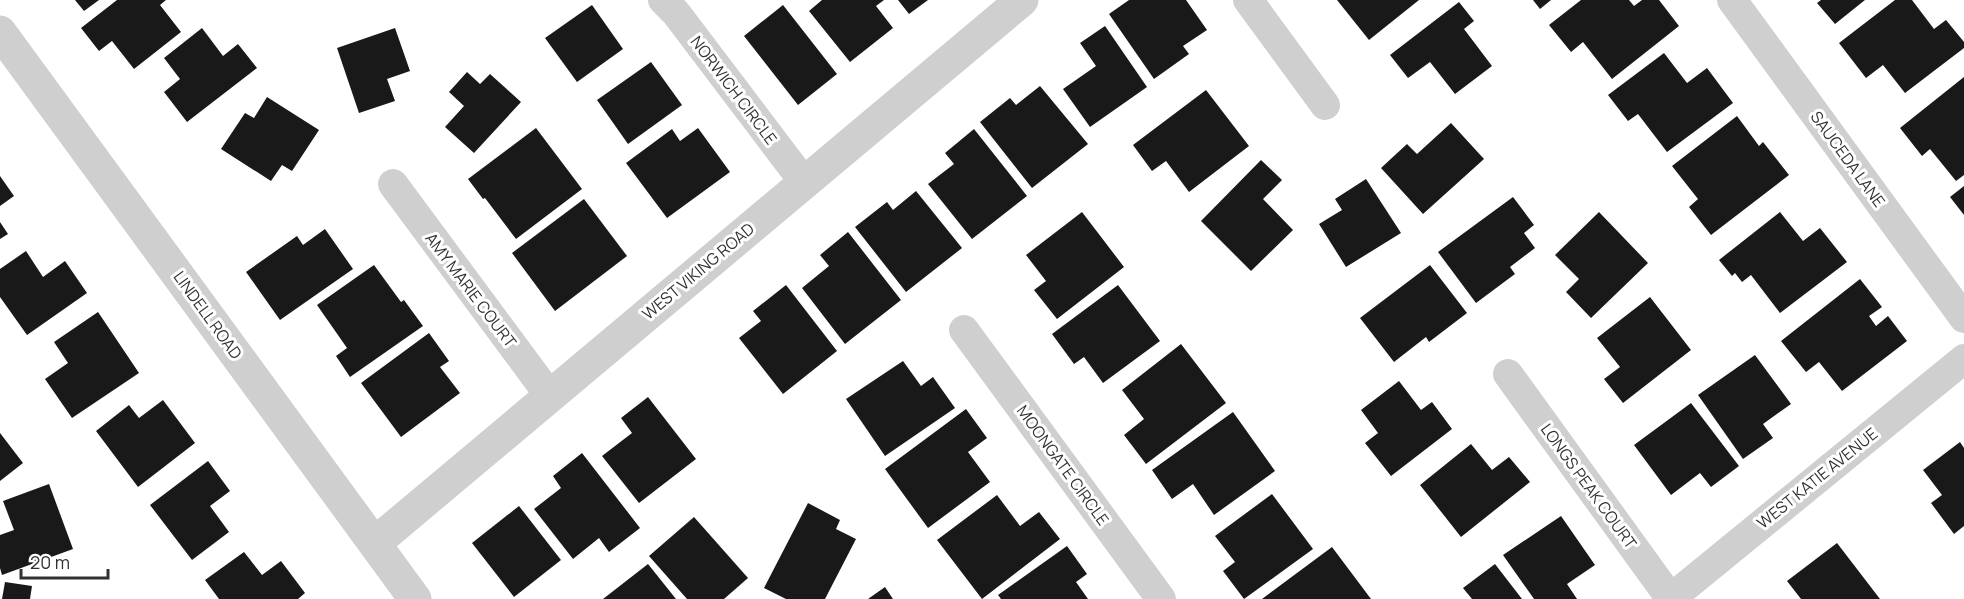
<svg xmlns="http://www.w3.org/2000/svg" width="1964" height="599" viewBox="0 0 1964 599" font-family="Manrope,sans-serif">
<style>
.building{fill:#191919}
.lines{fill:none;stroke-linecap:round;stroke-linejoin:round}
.minor{stroke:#cfcfcf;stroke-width:30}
.tertiary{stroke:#cfcfcf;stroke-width:33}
.labels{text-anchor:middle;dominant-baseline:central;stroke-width:6;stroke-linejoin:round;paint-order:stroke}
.street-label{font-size:16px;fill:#323232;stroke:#fff}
</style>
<rect width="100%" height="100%" fill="#fff"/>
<g class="building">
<polygon points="75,0 99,0 84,11"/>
<polygon points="117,0 166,0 160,5 181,32 134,69 112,41 99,51 81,28"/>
<polygon points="822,0 884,0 876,6 893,28 850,62 809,11"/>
<polygon points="898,0 928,0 909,14"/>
<polygon points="1129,0 1186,0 1207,30 1183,46 1189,54 1154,79 1109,14"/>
<polygon points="1337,0 1419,0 1369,40"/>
<polygon points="1533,0 1551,0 1540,9"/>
<polygon points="1581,0 1629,0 1634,6 1642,0 1659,0 1679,26 1612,79 1583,42 1571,52 1549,25"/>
<polygon points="1821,0 1865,0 1835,24 1817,3"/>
<polygon points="1895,0 1912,0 1934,29 1946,20 1964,42 1964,48 1905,93 1883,65 1866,78 1839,43"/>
<polygon points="1459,2 1474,21 1464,29 1492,66 1455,94 1430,62 1408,78 1390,55"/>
<polygon points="592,5 623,49 577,82 545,38"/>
<polygon points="783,5 837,74 798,105 744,36"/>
<polygon points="1105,26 1147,87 1090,127 1063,89 1096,66 1080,43"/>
<polygon points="202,28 223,56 238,44 257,68 187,122 164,92 180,79 164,58"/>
<polygon points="395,28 410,71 387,79 395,101 359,113 337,48"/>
<polygon points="1664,53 1687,83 1707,68 1733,103 1667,152 1638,114 1628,121 1608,95"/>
<polygon points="651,62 682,105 628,144 597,100"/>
<polygon points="467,72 480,84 490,74 521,102 474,153 445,127 464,106 449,92"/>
<polygon points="1964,77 1964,175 1956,181 1930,149 1922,156 1900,128"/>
<polygon points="1040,86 1088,144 1032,188 980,122 1010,98 1016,105"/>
<polygon points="1206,90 1249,146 1189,192 1166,161 1152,171 1133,145"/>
<polygon points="267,97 319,130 292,171 282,165 271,181 221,149 245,113 254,118"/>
<polygon points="1737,116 1759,146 1763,142 1789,175 1711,235 1689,207 1698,199 1672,166"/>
<polygon points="1451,123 1484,159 1423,214 1381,168 1407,144 1417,154"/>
<polygon points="536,128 582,189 516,239 485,198 483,199 468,179"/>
<polygon points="698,128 730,172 667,218 626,163 672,129 680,141"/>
<polygon points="974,129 1027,196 972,239 928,184 954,164 945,153"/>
<polygon points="1261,160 1282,180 1263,199 1293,230 1251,271 1201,221"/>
<polygon points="0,176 14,196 0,206"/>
<polygon points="1366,179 1401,233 1346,267 1319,224 1342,210 1335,199"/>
<polygon points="1964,186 1964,215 1950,197"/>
<polygon points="916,191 962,248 906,292 855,227 887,202 893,210"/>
<polygon points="1513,197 1534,225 1524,233 1535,248 1510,267 1515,274 1476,303 1438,252"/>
<polygon points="584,199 627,256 555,311 512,253"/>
<polygon points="1082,212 1124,267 1057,319 1034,290 1046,281 1026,255"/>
<polygon points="1599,212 1648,263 1591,318 1566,292 1579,279 1555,255"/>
<polygon points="1780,212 1803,241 1820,228 1847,262 1780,313 1751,275 1742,282 1735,273 1732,276 1719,260"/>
<polygon points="0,222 8,234 0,239"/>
<polygon points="325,229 353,269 280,320 246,272 297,236 303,245"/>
<polygon points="848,232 901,300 845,344 802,288 829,266 820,255"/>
<polygon points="26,251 43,277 65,261 87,293 27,335 0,297 0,269"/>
<polygon points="374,265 401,302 404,300 423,326 350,377 336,356 347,348 317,305"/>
<polygon points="1430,265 1467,313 1429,342 1426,337 1394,362 1360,318"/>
<polygon points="1860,279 1882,307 1869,316 1876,326 1888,316 1907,341 1842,391 1819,362 1806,372 1781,341"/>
<polygon points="786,285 837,351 783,394 739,338 761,321 753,311"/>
<polygon points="1118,285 1160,341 1103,383 1084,357 1074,364 1052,334"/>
<polygon points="1650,297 1691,350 1623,403 1604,379 1620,367 1597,338"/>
<polygon points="98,312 139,373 72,418 45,379 68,363 54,342"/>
<polygon points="429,333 449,361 440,367 460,393 401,437 361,383"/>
<polygon points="1181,344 1226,403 1146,464 1124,435 1144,419 1122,390"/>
<polygon points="1755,355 1791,404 1763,424 1773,438 1743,459 1698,395"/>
<polygon points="903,361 921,386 933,377 955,408 885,456 846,399"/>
<polygon points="1399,381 1421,410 1432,402 1452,429 1391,476 1365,443 1378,433 1361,410"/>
<polygon points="648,397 696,459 639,503 602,456 632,433 621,418"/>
<polygon points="163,400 195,443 138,487 96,431 129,405 139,418"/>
<polygon points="1691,403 1739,466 1711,487 1700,473 1671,495 1634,445"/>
<polygon points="966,409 987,438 968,452 990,482 928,528 885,469"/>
<polygon points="1233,412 1275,471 1214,515 1193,484 1172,499 1152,470"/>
<polygon points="0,433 23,463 0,481"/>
<polygon points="1960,442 1964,448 1964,526 1954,534 1931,503 1942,495 1923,470"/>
<polygon points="1471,444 1492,470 1509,457 1530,482 1461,537 1420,485"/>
<polygon points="582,453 640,528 609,552 599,538 573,559 534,509 561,488 553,476"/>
<polygon points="208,461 230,491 210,506 229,532 192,560 150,505"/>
<polygon points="49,484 73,549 2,575 0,568 0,535 14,530 3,501"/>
<polygon points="1272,494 1313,549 1244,599 1223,571 1235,562 1215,536"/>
<polygon points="997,495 1020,526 1039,512 1060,539 982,599 937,540"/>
<polygon points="808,503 840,520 836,529 856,539 825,599 786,599 764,588"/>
<polygon points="519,506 561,560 514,597 472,543"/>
<polygon points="1561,516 1595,565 1567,584 1577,599 1534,599 1503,555"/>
<polygon points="694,517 748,578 724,599 687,599 649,556"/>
<polygon points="1837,543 1880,599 1801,599 1787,581"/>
<polygon points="1067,546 1087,574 1076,582 1088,599 1001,599 998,595"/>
<polygon points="1332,547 1371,599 1262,599"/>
<polygon points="244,552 262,575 281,561 305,593 298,599 219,599 205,580"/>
<polygon points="648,564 676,599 603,599"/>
<polygon points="1495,564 1522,599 1472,599 1463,588"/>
<polygon points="5,582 32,586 30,599 2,599"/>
<polygon points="885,587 893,599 868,599"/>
</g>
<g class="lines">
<g class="minor">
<polyline points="663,0 676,13 804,182"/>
<polyline points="1248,0 1325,105"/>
<polyline points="1732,0 1964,318"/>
<polyline points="393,184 550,396"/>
<polyline points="964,330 1161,599"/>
<polyline points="1508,374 1671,599"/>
<polyline points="1670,599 1964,359"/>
</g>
<g class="tertiary">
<polyline points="0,32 415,599"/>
<polyline points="375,543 1022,0"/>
</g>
</g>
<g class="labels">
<g class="street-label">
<text transform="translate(734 90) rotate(53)">NORWICH CIRCLE</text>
<text transform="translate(1848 159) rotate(54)">SAUCEDA LANE</text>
<text transform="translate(698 271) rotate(-40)">WEST VIKING ROAD</text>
<text transform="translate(471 290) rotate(53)">AMY MARIE COURT</text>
<text transform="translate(208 315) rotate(54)">LINDELL ROAD</text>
<text transform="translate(1063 465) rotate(54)">MOONGATE CIRCLE</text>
<text transform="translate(1817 478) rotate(-39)">WEST KATIE AVENUE</text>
<text transform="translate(1589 486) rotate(54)">LONGS PEAK COURT</text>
</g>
</g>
<path d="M21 569v9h87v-9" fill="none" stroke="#323232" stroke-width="3"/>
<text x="30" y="569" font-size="18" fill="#323232" stroke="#ffffff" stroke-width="4.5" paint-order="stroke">20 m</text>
</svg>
